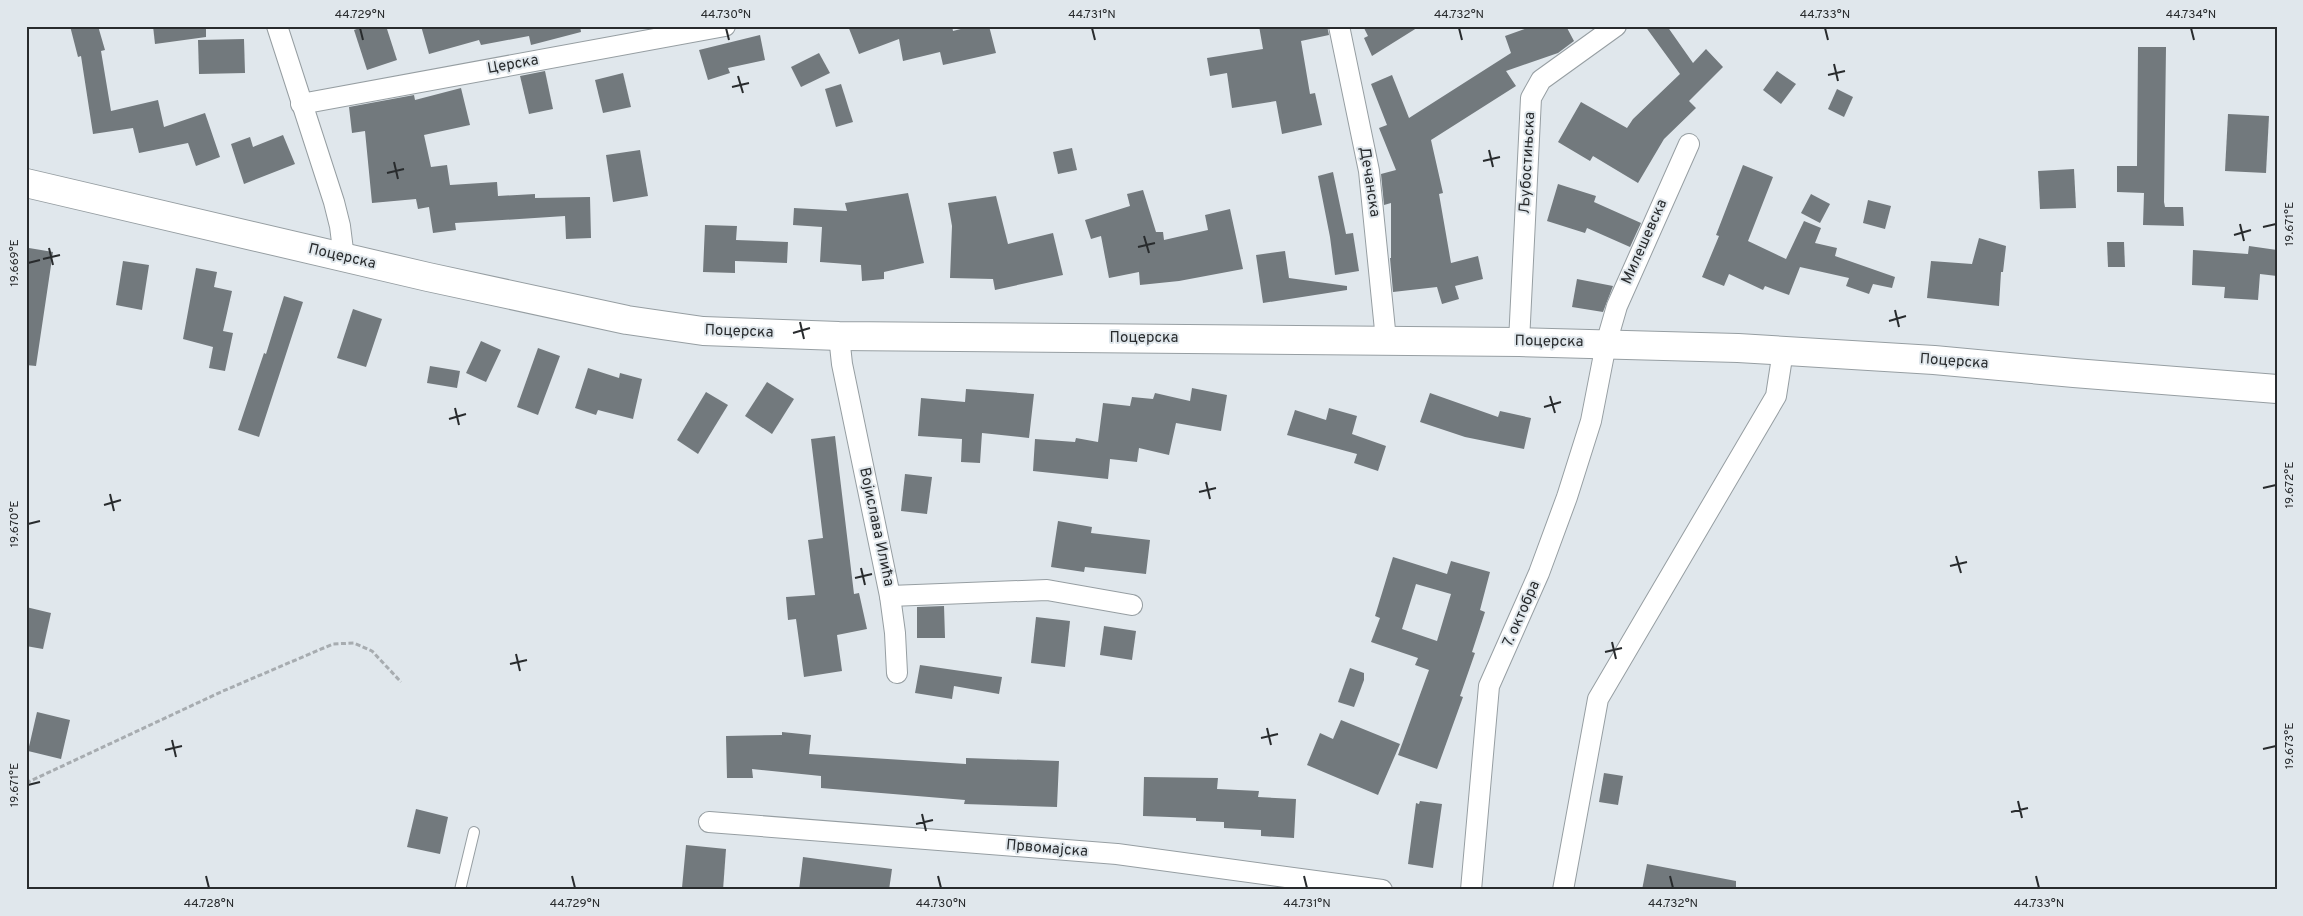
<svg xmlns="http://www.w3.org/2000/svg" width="2303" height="916" viewBox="0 0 2303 916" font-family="Overpass,sans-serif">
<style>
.building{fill:#72797d;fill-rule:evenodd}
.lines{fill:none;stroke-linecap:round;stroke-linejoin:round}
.service-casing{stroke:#969ea2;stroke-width:12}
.minor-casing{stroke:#969ea2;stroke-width:22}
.secondary-casing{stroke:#969ea2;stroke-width:30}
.path{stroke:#a7acb0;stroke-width:3;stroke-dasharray:5 2.5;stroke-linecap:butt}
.service{stroke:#fff;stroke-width:10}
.minor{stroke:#fff;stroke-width:20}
.secondary{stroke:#fff;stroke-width:28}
.ticks{fill:none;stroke:#282b2d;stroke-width:2}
.labels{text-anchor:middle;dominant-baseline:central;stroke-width:4;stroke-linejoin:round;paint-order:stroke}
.street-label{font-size:15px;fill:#282b2d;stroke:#e0e7ec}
.neatline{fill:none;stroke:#282b2d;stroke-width:2}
.ticks-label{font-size:12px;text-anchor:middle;fill:#282b2d}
</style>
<rect width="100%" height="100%" fill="#e0e7ec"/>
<g class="building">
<polygon points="70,26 98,26 105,50 101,51 111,111 158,100 164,127 205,113 220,157 196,166 188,143 139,153 133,128 93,134 81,56 78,57"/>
<polygon points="153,26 206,26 206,37 155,44"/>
<polygon points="365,26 386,26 397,60 367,70 354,30"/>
<polygon points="421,26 580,26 581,32 531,45 529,36 481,45 479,40 429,54"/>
<polygon points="848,26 952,26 953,31 972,26 989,26 996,53 943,65 940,52 903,61 899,39 859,54"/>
<polygon points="1259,26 1327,26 1329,35 1301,41 1310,94 1315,93 1322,125 1282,134 1276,101 1232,108 1227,73 1210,76 1207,58 1263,49"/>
<polygon points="1363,26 1420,26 1372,56 1364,38 1368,36"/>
<polygon points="1533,26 1566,26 1574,41 1558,53 1506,71 1516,86 1431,140 1443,193 1439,194 1451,263 1478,256 1483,279 1455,286 1459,299 1442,304 1437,287 1393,292 1390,258 1391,258 1391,203 1384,205 1381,174 1396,170 1379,128 1387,125 1371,84 1392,75 1409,118 1511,53 1505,36"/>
<polygon points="1645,26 1667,26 1693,63 1706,49 1723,67 1689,101 1696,108 1664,139 1638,183 1593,156 1590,161 1558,142 1581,102 1627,128 1633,119 1680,74"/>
<polygon points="760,35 765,60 728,68 730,73 708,80 699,50"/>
<polygon points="244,39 245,73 199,74 198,40"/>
<polygon points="2138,47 2166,47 2164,202 2165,207 2183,207 2184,226 2143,225 2144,193 2117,192 2117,166 2137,166"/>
<polygon points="819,53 830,73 801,87 791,67"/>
<polygon points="545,71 553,109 529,114 520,76"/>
<polygon points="1777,71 1796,84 1781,104 1763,90"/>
<polygon points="623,73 631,107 603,113 595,80"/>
<polygon points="841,84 853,122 836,127 825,89"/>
<polygon points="461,88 470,125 424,135 431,167 447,165 450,185 497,182 498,196 535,194 535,198 590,197 591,238 566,239 565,216 455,223 456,230 433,233 429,207 418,209 416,199 372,203 365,131 352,133 349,107 414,95 415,100"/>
<polygon points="1837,89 1853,97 1844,117 1828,109"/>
<polygon points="2228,114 2269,116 2266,173 2225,171"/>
<polygon points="283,135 295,164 244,184 231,144 250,137 253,147"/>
<polygon points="1072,148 1077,170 1058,174 1053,152"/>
<polygon points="640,150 648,196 613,202 606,155"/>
<polygon points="1743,165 1773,177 1748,241 1786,259 1804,221 1821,228 1815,243 1837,248 1835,256 1895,277 1892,288 1873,284 1869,294 1846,286 1849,278 1800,267 1789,295 1765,286 1763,290 1729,274 1724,286 1702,277 1719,236 1716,235"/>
<polygon points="2074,169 2076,208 2040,209 2038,171"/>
<polygon points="1333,172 1346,234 1353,233 1359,271 1335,275 1330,237 1318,176"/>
<polygon points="1558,184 1596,196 1594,202 1641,223 1630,247 1587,228 1585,233 1547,221"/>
<polygon points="1143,190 1156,232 1163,232 1164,240 1208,230 1205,215 1230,209 1243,269 1179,281 1140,285 1139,272 1109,278 1101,236 1091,239 1085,220 1130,206 1127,194"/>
<polygon points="908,193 924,263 884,272 884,279 862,281 861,265 820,262 822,227 793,225 794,208 847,211 845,203"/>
<polygon points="1811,194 1830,204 1820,223 1801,213"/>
<polygon points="996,196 1008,244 1053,233 1063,275 995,290 993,279 950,278 952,226 948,203"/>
<polygon points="1868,200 1891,206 1885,229 1863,223"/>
<polygon points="705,225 737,226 736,240 788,242 787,263 735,261 735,273 703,272"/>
<polygon points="1979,238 2006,246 2003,272 2001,272 1999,306 1927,298 1931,261 1972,264"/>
<polygon points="2107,242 2124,242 2125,267 2108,267"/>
<polygon points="2249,246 2277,250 2277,276 2260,274 2258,300 2224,298 2225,287 2192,285 2193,250 2248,254"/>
<polygon points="29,248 53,252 36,366 26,365 26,253 28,253"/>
<polygon points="1285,251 1289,278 1347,286 1347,290 1263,303 1256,255"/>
<polygon points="123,261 149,265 142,310 116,305"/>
<polygon points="196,268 217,272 214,287 232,291 223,331 233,333 225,371 209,368 213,347 183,339"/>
<polygon points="1577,279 1613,286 1603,312 1572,307"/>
<polygon points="284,296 303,302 259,437 238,430 264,353 266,354"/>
<polygon points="353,309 382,319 366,367 337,358"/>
<polygon points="481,341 501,350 486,382 466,373"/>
<polygon points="538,348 560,356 538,415 517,407"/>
<polygon points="430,366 460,371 457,388 427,383"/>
<polygon points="588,368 619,378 620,373 642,379 633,419 598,410 596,415 575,408"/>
<polygon points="767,382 794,399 772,434 745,416"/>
<polygon points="1192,388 1227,395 1221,431 1176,423 1169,455 1139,448 1137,462 1110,459 1108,479 1033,471 1035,439 1075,442 1076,438 1098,442 1103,403 1130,406 1132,397 1153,399 1155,393 1190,401"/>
<polygon points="966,389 1034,394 1029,438 982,433 980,463 961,462 962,439 918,436 921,398 965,402"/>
<polygon points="706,392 728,405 698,454 677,440"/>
<polygon points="1430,393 1498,417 1500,411 1531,418 1524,449 1465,437 1420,422"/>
<polygon points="1329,408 1357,416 1352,434 1386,446 1378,471 1354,463 1357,454 1287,435 1295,410 1326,420"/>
<polygon points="835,436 854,594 859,593 867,629 837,635 842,671 804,677 796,619 788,620 786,597 815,595 808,540 823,538 811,439"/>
<polygon points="905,474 932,477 927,514 901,511"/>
<polygon points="1058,521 1092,527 1091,533 1150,540 1146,574 1085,567 1084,572 1051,567"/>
<path d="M1393,557L1447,574L1451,561L1490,572L1480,610L1485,612L1472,652L1475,653L1460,696L1463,697L1437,769L1398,755L1429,670L1415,665L1418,658L1371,642L1380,618L1375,616ZM1416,584L1451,594L1437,641L1402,629Z"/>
<polygon points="944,606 945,638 917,638 917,607"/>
<polygon points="26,607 51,613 43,649 26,646"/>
<polygon points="1036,617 1070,621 1065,667 1031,663"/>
<polygon points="1104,626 1136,631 1132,660 1100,655"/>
<polygon points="920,665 1002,677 999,694 954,686 952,699 915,693"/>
<polygon points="1350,668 1364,673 1364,680 1354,707 1338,702"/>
<polygon points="37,712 70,720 61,759 28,751"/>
<polygon points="1341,720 1400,744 1378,795 1307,765 1320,733 1333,739"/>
<polygon points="782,732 811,735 809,754 966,764 966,758 1059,761 1057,807 964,804 965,800 821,788 821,776 752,769 753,778 727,778 726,736 782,735"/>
<polygon points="1604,773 1623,776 1618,805 1599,802"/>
<polygon points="1144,777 1218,778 1217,789 1259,791 1258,797 1296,799 1294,838 1261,836 1261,830 1224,828 1224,822 1196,821 1196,818 1143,816"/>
<polygon points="1420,801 1442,804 1433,868 1408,864 1416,803 1419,804"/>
<polygon points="416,809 448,817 440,854 407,847"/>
<polygon points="686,845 726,849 723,890 682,888"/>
<polygon points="803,857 892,869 889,890 799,890"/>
<polygon points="1647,864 1736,881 1736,890 1642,890"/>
</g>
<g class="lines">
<defs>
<polyline id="service" points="460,890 474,832"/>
<g id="minor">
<polyline points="277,26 334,202 340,226 344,258"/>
<polyline points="1339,26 1369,171 1386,340"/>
<polyline points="301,104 725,26"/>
<polyline points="839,336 842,364 890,596 895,633 897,673"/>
<polyline points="1519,342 1531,98 1541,80 1616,26"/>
<polyline points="890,596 1047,590 1132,605"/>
<polyline points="709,822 1117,854 1382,890"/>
<polyline points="1471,890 1489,686 1539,573 1567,497 1591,421 1606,344 1617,306 1689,144"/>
<polyline points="1563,890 1598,699 1776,396 1783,351"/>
</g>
<polyline id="secondary" points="26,183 428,277 627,320 703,331 839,336 1519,342 1738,348 1934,360 2074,373 2277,389"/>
</defs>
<use href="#service" class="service-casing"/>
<use href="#minor" class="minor-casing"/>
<use href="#secondary" class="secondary-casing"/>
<polyline class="path" points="26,783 223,691 333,644 354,643 372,651 401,682"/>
<use href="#service" class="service"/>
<use href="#minor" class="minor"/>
<use href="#secondary" class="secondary"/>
</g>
<path class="ticks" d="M360,28L363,40M726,28L729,40M1092,28L1095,40M1459,28L1462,40M1825,28L1828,40M2191,28L2194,40M1834,64L1838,81M1828,75L1845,71M738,76L743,93M732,87L749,83M1489,150L1493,167M1483,161L1500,157M394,162L398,179M387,173L404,169M2240,224L2244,241M2263,227L2276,224M2234,235L2251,230M1144,236L1149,253M1138,247L1155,243M49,248L53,265M43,259L60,255M28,263L40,260M1895,310L1899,327M1889,321L1906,316M800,322L804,339M793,333L810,328M1550,396L1555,413M1544,407L1561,402M455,408L459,425M449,419L466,414M1206,482L1210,499M2263,488L2276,485M1199,492L1216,488M110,494L114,511M104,505L121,500M28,524L40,521M1956,556L1961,573M1950,566L1967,562M861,568L865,585M855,578L872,574M1612,642L1616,659M1605,652L1622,648M516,654L520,671M510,664L527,660M1267,728L1271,745M1261,738L1278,734M172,740L176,757M2263,749L2276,746M165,750L182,746M28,785L40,782M2018,801L2022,818M2011,812L2028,808M922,814L926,831M916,824L933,820M206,876L209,888M572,876L575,888M938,876L941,888M1304,876L1307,888M1670,876L1673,888M2036,876L2039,888"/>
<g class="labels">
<g class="street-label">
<text transform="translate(513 65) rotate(-10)">Церска</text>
<text transform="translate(1528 163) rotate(-87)">Љубостињска</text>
<text transform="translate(1369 182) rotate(81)">Дечанска</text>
<text transform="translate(1645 242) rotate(-66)">Милешевска</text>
<text transform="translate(342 257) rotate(13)">Поцерска</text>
<text transform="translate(739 332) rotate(2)">Поцерска</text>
<text x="1144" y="338">Поцерска</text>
<text transform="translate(1549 342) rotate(1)">Поцерска</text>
<text transform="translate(1954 362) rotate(4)">Поцерска</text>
<text transform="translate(876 527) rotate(78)">Војислава Илића</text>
<text transform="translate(1522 614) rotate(-66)">7. октобра</text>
<text transform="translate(1047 849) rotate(5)">Првомајска</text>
</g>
</g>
<rect width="2303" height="916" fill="none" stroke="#e0e7ec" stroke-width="55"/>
<rect x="28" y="28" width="2248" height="860" class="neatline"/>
<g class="ticks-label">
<text x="360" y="18">44.729°N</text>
<text x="726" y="18">44.730°N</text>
<text x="1092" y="18">44.731°N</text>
<text x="1459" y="18">44.732°N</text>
<text x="1825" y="18">44.733°N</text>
<text x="2191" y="18">44.734°N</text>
<text transform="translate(2289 224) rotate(-90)" y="4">19.671°E</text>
<text transform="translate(14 263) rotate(-90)" y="4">19.669°E</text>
<text transform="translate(2289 485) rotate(-90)" y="4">19.672°E</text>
<text transform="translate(14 524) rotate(-90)" y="4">19.670°E</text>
<text transform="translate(2289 746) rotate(-90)" y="4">19.673°E</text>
<text transform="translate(14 785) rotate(-90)" y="4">19.671°E</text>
<text x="209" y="907">44.728°N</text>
<text x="575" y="907">44.729°N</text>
<text x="941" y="907">44.730°N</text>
<text x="1307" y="907">44.731°N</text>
<text x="1673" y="907">44.732°N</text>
<text x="2039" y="907">44.733°N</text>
</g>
</svg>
